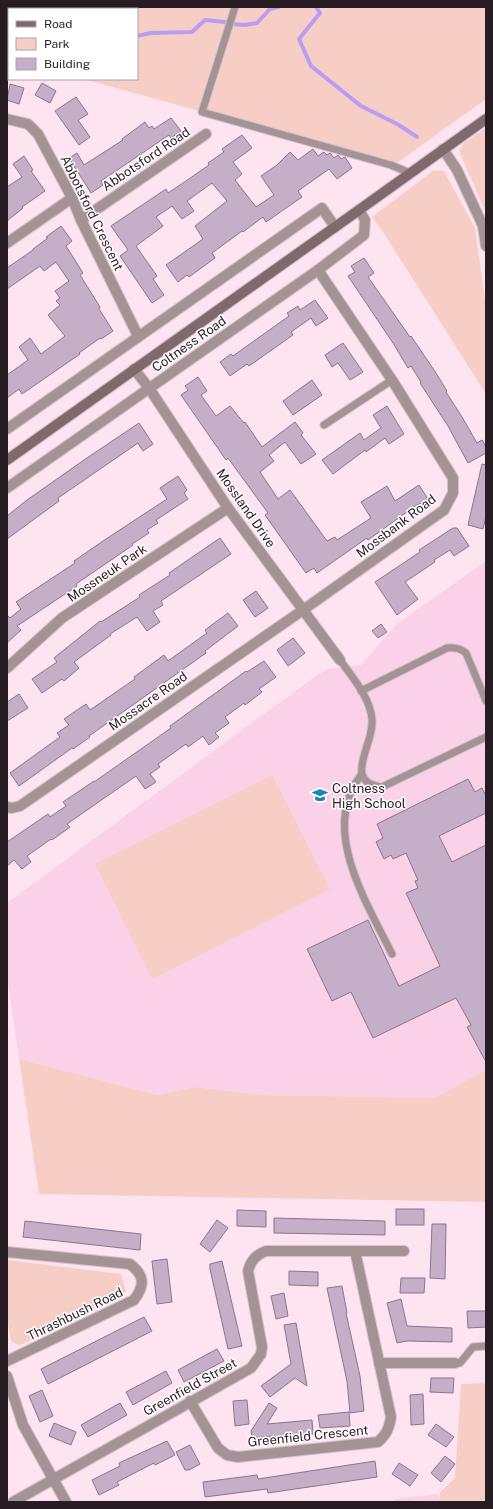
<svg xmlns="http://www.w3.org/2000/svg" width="493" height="1509" viewBox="0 0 493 1509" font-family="'Public Sans',sans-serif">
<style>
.built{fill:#fbd1e7}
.green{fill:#f7cec6}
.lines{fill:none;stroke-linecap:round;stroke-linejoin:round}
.stream{stroke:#b99df0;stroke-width:4}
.building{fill:#c5aec8;stroke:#8b758e}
.lane-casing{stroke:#d7bfcc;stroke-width:9}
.street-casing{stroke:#d7bfcc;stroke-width:12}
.secondary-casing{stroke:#d7bfcc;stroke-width:12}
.lane{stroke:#a49395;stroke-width:7}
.street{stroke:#a49395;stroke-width:10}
.secondary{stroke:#80696c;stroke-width:10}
.labels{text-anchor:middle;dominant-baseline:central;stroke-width:3;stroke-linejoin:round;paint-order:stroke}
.street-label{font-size:13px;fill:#281c23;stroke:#fff}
.poi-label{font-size:13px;fill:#281c23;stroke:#fff;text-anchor:start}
</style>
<rect width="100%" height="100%" fill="#fee3f1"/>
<g class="built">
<polygon points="486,561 486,1070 436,1098 261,1095 195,1087 158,1095 19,1059 7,977 7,903 317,675 328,669 361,665 397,624"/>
<polygon points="438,1494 441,1502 395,1502 394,1499"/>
</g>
<g class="green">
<polygon points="7,7 486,7 486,99 397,163 382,161 83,79 137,79 137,9 9,9 9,59 7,58"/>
<polygon points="486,128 486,213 459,151 464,143"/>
<polygon points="434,170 444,171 475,228 486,307 486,394 383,232 372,217"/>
<polygon points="272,775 330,889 152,979 95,864"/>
<polygon points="19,1059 158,1095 195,1087 261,1095 435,1098 486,1070 486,1202 39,1194"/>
<polygon points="7,1260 121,1274 126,1292 23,1344 18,1345 11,1341 7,1317"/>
<polygon points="486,1383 486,1502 440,1502 440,1492 455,1478 461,1384"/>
</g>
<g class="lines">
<g class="stream">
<polyline points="316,7 320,13 299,39 311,66 361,106 399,125 417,137"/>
<polyline points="233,24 244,25 257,23 270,9 279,7"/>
<polyline points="137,36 151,33 192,32 205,20 225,22"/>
</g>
</g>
<g class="building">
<polygon points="42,83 56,91 50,103 35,95"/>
<polygon points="10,84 24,88 19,104 7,100"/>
<polygon points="76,97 88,114 78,120 90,137 79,145 55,111"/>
<polygon points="171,118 181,131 171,138 169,135 101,181 103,185 91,193 69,158 77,153 84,165 123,140 122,139 145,122 149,128 152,126 154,129"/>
<polygon points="242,135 252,148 233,162 242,174 235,180 256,207 274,195 261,176 277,165 290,152 298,160 313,149 318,156 324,152 327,155 330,153 334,158 338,155 341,159 345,157 352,168 337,179 329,169 298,191 302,197 266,222 263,217 243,232 242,231 212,253 215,258 189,277 187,275 178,282 166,265 203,239 195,226 227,201 212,183 187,201 194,211 182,219 172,206 156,217 163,226 136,246 157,276 153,279 164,295 152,303 120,256 128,250 111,226 166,189 168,193 186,181 209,165 208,163 224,152 222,149"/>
<polygon points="24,156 33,170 31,171 45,191 22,207 23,208 7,221 7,187 22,177 13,164"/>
<polygon points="61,226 72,241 66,246 83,273 80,275 100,307 99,309 113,331 101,339 100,338 79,353 80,354 22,394 19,389 7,398 7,375 28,360 19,347 30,338 41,354 65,336 48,315 60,305 56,301 60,298 55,291 69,281 56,262 44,271 40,266 7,289 7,268 33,250 33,249 48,238 46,237"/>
<polygon points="364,258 374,273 368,277 410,337 411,336 436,373 447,391 446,392 462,417 477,443 482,440 486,447 486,453 468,463 448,426 420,383 421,382 411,366 408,368 393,343 348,276 355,272 351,266"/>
<polygon points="315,300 328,318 316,326 311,318 291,332 293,335 249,366 247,364 230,376 220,362 231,354 233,356 289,316 287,313 298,306 300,310"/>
<polygon points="343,343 363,372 350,380 338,363 332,367 325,355"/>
<polygon points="198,377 207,391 201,395 216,416 230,406 244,423 245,422 262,447 295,422 303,433 301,435 316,454 301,464 285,442 269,455 274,461 260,472 278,499 290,490 327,541 335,537 337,540 371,518 361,502 387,486 395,501 419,485 428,499 418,505 418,504 368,540 367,538 317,573 314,568 306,573 265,515 268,513 228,458 226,460 181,395 188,390 185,386"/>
<polygon points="312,380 322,395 293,415 283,401"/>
<polygon points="387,406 404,434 389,444 385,438 366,452 365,450 333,474 322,460 360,433 364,440 381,428 373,415"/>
<polygon points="139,423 153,444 143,451 138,443 58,498 59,501 7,539 7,516 27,500 84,460"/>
<polygon points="482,464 486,465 486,516 483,529 468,525"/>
<polygon points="178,476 187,490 184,493 188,499 156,520 158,523 147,530 149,533 132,544 133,545 76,584 77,586 17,626 21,630 7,643 7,615 10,618 21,609 16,602 75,563 74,561 103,541 167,499 160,488"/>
<polygon points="453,528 457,528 469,546 454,556 450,550 434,560 435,562 405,582 418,599 397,615 375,582 420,552 419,550"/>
<polygon points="220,538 231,554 161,601 163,605 153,611 160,622 147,631 137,617 110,634 111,635 74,662 79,668 64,681 62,679 42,693 32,679 57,662 54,658 100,621 101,622 140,597 139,595 170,575 169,573"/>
<polygon points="256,591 268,608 255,617 243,600"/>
<polygon points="228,613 238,626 205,651 206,653 89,736 90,737 73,749 72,748 19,786 10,773 60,737 57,733 69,725 64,719 86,704 90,710 135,679 134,677 164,655 168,661 207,633 205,630"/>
<polygon points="381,624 387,632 378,638 372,631"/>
<polygon points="293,638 305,653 288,666 277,650"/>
<polygon points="264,661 276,677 259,689 262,692 245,705 244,703 225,717 229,723 215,733 219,737 209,745 203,736 188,747 186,744 158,764 160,767 150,774 156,782 145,789 136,776 67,824 70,827 52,840 51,839 27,856 31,862 22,869 14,860 7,866 7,842 10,840 48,814 50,817 66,806 63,802 94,781 94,782 171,728 170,726 246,671 247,672"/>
<polygon points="19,694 28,708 7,721 7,702"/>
<polygon points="468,779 475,792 482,788 486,796 486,813 439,836 452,862 486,845 486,1062 467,1027 471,1025 456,998 373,1038 351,992 332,1001 307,949 368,920 399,986 440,966 406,893 418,888 415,881 418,880 406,853 393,859 391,855 384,859 376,842 383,838 377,824"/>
<rect x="396" y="1209" width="28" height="16"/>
<polygon points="237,1210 266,1211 266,1227 237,1226"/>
<polygon points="274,1218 385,1221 385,1235 274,1233"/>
<polygon points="217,1220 228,1228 210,1252 200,1244"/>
<polygon points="25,1221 141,1234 140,1250 23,1237"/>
<polygon points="432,1224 446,1224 445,1279 430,1278"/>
<polygon points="167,1259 172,1302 157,1304 152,1261"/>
<polygon points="222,1261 242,1346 228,1349 210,1269 210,1264"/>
<polygon points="289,1271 318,1272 318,1286 289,1285"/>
<polygon points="401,1278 425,1278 424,1293 400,1293"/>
<polygon points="342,1286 347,1313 346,1313 360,1376 364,1411 350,1413 347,1381 327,1288"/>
<polygon points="284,1293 288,1316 276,1319 271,1296"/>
<polygon points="401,1299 407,1326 452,1328 452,1342 407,1341 397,1343 387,1303"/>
<polygon points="467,1311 486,1311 486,1327 468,1328"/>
<polygon points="144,1317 152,1331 48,1384 41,1369"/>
<polygon points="296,1323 307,1386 295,1378 270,1397 261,1386 291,1364 284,1325"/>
<polygon points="217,1349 224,1361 184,1382 178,1370"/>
<polygon points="166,1371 172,1383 133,1405 126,1392"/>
<polygon points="431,1378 454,1378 453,1393 430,1392"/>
<polygon points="42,1390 53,1416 40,1422 29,1396"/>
<polygon points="423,1394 424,1424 411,1425 410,1395"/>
<polygon points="247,1400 249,1424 235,1426 233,1401"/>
<polygon points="120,1403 127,1415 88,1437 81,1425"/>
<polygon points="269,1403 277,1408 267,1424 312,1420 313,1434 252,1438 251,1431"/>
<polygon points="349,1412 350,1426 320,1428 318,1415"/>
<polygon points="54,1423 76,1432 71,1445 49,1436"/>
<polygon points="436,1424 454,1437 446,1447 428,1435"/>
<polygon points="167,1441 175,1455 155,1465 154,1463 117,1482 119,1485 99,1495 92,1480 120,1466 119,1463"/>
<polygon points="190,1445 200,1464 189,1470 185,1470 176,1452"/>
<polygon points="445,1456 455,1464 441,1482 431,1473"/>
<polygon points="375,1461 377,1477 268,1493 267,1489 205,1497 203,1482 257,1475 258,1479"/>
<polygon points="399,1463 418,1475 410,1486 392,1474"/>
</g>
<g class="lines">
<defs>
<g id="lane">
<polyline points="235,7 202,112 391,165 410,173"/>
<polyline points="324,425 392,380"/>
<path d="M340,660C352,677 370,697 372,719C375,744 341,782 382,787L486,737"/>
<path d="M361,691L447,648C455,647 460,648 466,653L486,701"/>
<path d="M361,775C319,829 367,903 392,954"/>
<polyline points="455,1363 460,1363 473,1347 486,1346"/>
</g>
<g id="street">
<polyline points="7,119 28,124 38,134 72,198 81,220 138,336"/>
<polyline points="443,149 457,170 483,226 486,246"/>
<polyline points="81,220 206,134"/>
<polyline points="7,243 72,198"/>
<polyline points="134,369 149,388 228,508 340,660"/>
<polyline points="7,429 322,208 335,227"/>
<polyline points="7,488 318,270 364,235 365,220 359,210"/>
<polyline points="7,668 62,618 228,508"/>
<polyline points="7,807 12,808 20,806 303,610 444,510 453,493 453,478 392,380 318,270"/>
<path d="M7,1252L130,1264C145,1276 145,1285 134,1300L7,1361"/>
<polyline points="379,1363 455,1363"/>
<polyline points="7,1376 23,1425 66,1502"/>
<path d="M190,1401L218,1448L227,1455L238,1457L378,1442C387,1434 389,1428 391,1417L355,1251"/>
<path d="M13,1502L251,1368L261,1354L262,1347L248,1271C251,1260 256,1255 266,1251H404"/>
</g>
<polyline id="secondary" points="7,460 359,210 486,119"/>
</defs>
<use href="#lane" class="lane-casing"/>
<use href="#street" class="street-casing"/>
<use href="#secondary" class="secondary-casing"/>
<use href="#lane" class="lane"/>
<use href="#street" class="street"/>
<use href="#secondary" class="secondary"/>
</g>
<defs>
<symbol id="school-bare" viewBox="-9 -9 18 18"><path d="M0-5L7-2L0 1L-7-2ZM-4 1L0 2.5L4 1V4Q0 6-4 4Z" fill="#1f88b0" stroke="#fff" stroke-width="2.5" paint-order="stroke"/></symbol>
</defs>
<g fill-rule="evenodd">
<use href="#school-bare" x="309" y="784" width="22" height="22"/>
</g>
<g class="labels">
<g class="street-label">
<text transform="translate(146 159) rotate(-34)">Abbotsford Road</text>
<text transform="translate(92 213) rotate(64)">Abbotsford Crescent</text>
<text transform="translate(189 344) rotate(-35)">Coltness Road</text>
<text transform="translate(246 508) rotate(55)">Mossland Drive</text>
<text transform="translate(396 526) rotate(-37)">Mossbank Road</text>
<text transform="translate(107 573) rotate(-34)">Mossneuk Park</text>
<text transform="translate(148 701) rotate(-35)">Mossacre Road</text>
<text transform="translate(75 1314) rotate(-26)">Thrashbush Road</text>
<text transform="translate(190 1387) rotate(-29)">Greenfield Street</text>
<text transform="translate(308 1436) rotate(-6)">Greenfield Crescent</text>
</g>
<g class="poi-label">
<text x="332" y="788">Coltness<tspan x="332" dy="15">High School</tspan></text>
</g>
</g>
<rect width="493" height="1509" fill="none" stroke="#281c23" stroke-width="16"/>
<rect x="8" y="8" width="130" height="72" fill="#ffffff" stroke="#a9a4a7"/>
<rect x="16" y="21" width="20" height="6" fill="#80696c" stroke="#a9a4a7"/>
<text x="44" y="28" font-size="12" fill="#281c23">Road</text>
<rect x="16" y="38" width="20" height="12" fill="#f7cec6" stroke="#a9a4a7"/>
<text x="44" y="48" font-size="12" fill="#281c23">Park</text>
<rect x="16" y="58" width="20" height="12" fill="#c5aec8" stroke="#a9a4a7"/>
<text x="44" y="68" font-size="12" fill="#281c23">Building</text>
</svg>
